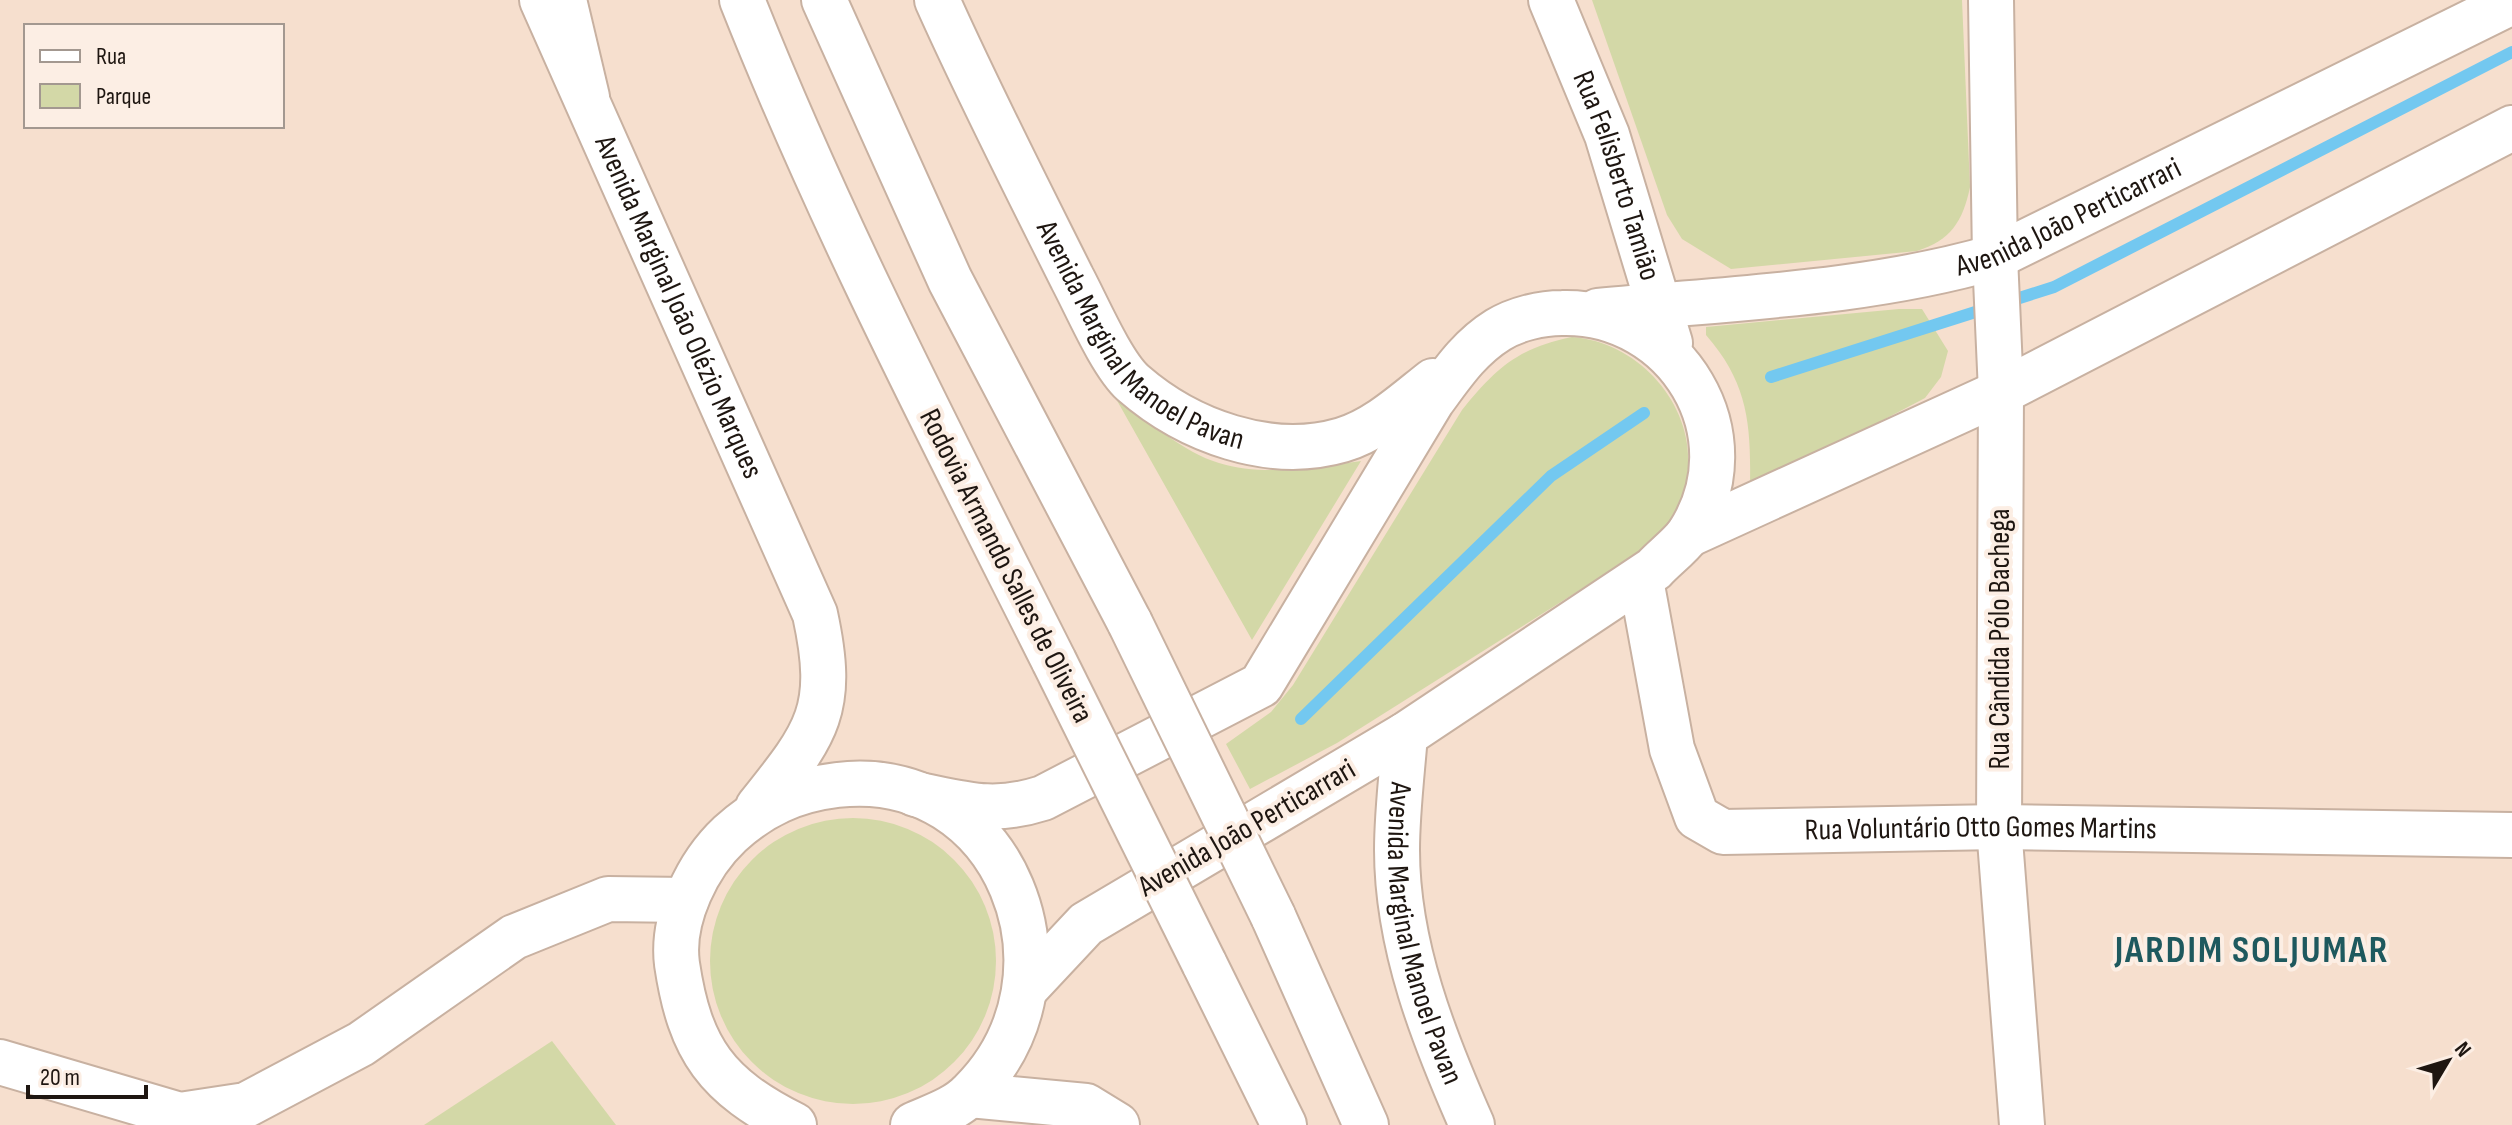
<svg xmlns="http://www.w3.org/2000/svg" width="2512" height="1125" viewBox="0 0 2512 1125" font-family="'Sofia Sans Condensed',sans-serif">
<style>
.green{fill:#d3d8a7}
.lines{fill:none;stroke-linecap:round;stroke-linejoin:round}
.stream{stroke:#73c8f0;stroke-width:12}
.street-casing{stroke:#c8b1a1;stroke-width:48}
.secondary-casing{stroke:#c8b1a1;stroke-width:48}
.highway-casing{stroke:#c8b1a1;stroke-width:48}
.street{stroke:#fff;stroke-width:44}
.secondary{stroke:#fff;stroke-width:44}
.highway{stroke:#fff;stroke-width:44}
.highway-bridge-casing{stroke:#c8b1a1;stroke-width:48;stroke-linecap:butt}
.highway-bridge{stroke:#fff;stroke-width:44}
.labels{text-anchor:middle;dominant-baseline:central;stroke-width:8;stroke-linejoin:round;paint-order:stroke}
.street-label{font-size:30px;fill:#1e1611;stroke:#fceee4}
.district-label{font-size:38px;font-weight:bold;letter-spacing:2px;fill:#1e595e;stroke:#fceee4}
</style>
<rect width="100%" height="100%" fill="#f6dfce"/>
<g class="green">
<path d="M1592,0H1962L1970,187C1963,221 1951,240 1917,251L1731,269L1682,239L1667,215Z"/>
<path d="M1899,309H1922L1948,351L1941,377L1925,398L1754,488L1750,485C1751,424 1748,383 1706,335V327Z"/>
<path d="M1572,337C1652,343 1715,431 1677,508C1665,533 1644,549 1621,564L1337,743L1250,789L1226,744L1271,712L1293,685L1462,410C1496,368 1518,348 1572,337Z"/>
<path d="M1115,397C1144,418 1184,453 1219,463C1263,477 1317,467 1361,461L1252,640Z"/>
<circle cx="853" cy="961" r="143"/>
<polygon points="552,1041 616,1125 424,1125"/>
</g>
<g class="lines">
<g class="stream">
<polyline points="1771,377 2054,287 2512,52"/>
<polyline points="1301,719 1551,476 1644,413"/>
</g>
<defs>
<g id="street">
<path id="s1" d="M1551,0L1607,135L1670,343"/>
<polyline points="1991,0 1995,257 2001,392 1999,827 2022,1125"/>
<path id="s2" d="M1641,580L1672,749L1697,817L1723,832L1999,827L2512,835"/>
<polyline points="0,1062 180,1115 246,1105 361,1044 514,937 608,899 686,900"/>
</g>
<g id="secondary">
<path id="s3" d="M542,0L815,614C836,711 817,733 758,807"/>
<path id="s4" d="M937,0C979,94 1026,186 1072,278C1087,306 1111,363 1133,383C1188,431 1270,461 1342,440C1376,430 1405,403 1433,381"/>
<path id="s5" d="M1598,311C1731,298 1867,294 1995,257L2512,2"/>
<polyline points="1688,535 2001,392 2512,128"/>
<path id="s6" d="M1405,735C1402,773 1397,812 1397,850C1397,946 1434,1039 1472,1125"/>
<path d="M915,794C965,804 993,814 1043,798L1261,685L1432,401C1452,374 1469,348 1498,330C1516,319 1541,313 1562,313C1676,310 1754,435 1688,535C1679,547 1664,558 1654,569L1405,735L1086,924L1027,987"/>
<path d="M794,1125C717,1086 690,1051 677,964C671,918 698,864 730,834C762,805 795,790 837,785C1006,765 1089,976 971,1093C956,1109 933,1116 913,1125"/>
</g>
<g id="highway">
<polyline points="564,0 587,97"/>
<path d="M742,0C832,227 945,444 1054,661"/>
<polyline points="824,0 950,280 1130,623"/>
<polyline points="1273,916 1366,1125"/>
<polyline points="1204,963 1284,1125"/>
<polyline points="970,1095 1086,1106 1117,1125"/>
</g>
</defs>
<use href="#street" class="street-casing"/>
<use href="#secondary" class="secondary-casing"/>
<use href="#highway" class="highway-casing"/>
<use href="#street" class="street"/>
<use href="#secondary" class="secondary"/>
<use href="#highway" class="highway"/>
<defs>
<g id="highway-bridge">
<polyline points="1130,623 1273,916"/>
<polyline points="1054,661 1204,963"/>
</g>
</defs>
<use href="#highway-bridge" class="highway-bridge-casing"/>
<use href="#highway-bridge" class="highway-bridge"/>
</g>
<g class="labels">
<g class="street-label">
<text stroke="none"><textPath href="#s1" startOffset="188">Rua Felisberto Tamião</textPath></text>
<text stroke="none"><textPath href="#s5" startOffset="484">Avenida João Perticarrari</textPath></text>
<text stroke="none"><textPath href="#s3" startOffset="336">Avenida Marginal João Olézio Marques</textPath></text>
<text stroke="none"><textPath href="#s4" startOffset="402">Avenida Marginal Manoel Pavan</textPath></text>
<text transform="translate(1006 566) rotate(63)">Rodovia Armando Salles de Oliveira</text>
<text transform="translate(2000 639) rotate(-90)">Rua Cândida Pólo Bachega</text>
<text transform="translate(1247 828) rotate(-30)">Avenida João Perticarrari</text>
<text stroke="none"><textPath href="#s2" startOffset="532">Rua Voluntário Otto Gomes Martins</textPath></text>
<text stroke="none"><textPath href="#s6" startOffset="202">Avenida Marginal Manoel Pavan</textPath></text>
</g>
<g class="district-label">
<text x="2252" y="950">JARDIM SOLJUMAR</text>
</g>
</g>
<rect x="24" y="24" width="260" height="104" fill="#fceee4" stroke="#a39890" stroke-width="2"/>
<rect x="40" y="50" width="40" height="12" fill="#ffffff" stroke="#a39890" stroke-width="2"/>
<text x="96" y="64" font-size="24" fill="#1e1611">Rua</text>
<rect x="40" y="84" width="40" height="24" fill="#d3d8a7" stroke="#a39890" stroke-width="2"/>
<text x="96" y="104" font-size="24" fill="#1e1611">Parque</text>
<g transform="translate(2448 1061) rotate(52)" stroke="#fceee4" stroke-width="6" paint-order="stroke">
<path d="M0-6L14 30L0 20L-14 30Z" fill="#1e1611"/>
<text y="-12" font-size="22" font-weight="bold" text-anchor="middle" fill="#1e1611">N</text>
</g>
<path d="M28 1085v12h118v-12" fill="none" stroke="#1e1611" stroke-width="4"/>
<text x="40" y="1085" font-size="24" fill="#1e1611" stroke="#fceee4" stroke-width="6" paint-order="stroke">20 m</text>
</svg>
